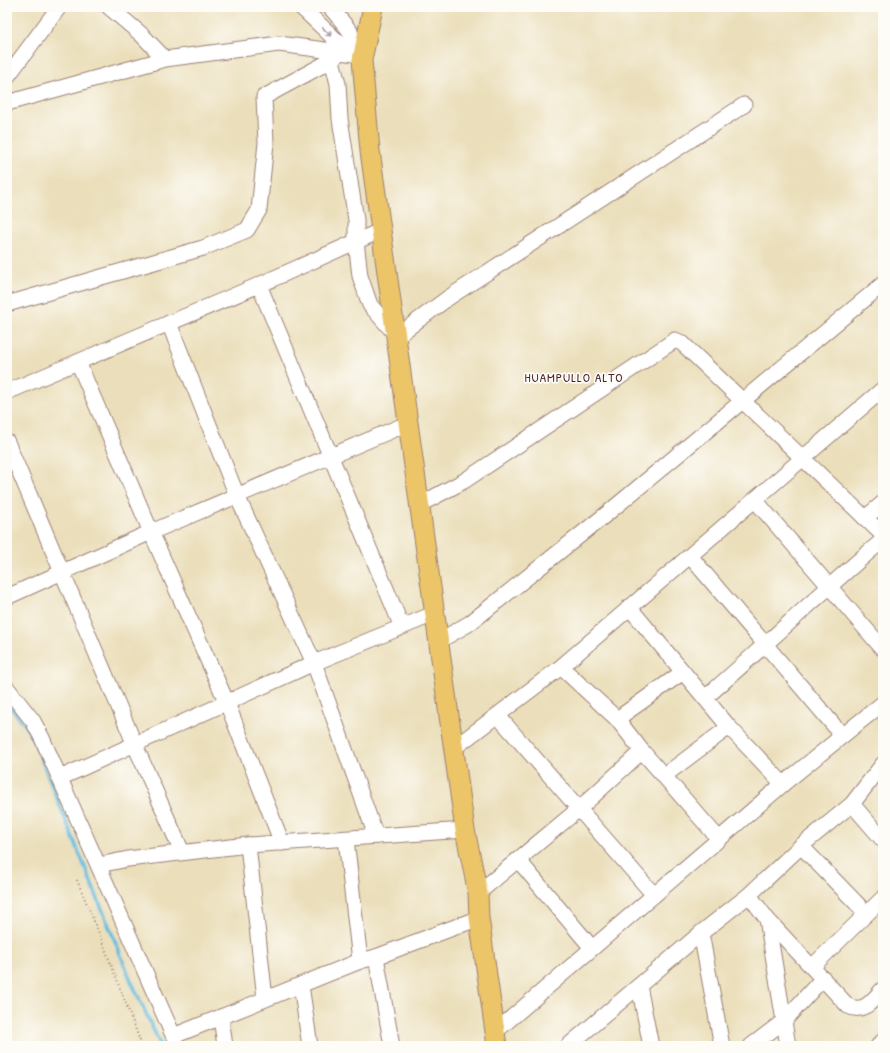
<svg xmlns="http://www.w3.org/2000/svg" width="890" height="1053" viewBox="0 0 890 1053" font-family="'Patrick Hand',sans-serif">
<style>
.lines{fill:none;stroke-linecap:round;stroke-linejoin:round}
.stream{stroke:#61bbdf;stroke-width:3.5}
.minor-casing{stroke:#9a7f73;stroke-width:17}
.major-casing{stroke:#9a7f73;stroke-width:21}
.path{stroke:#9a7f73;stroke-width:2;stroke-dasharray:1 3;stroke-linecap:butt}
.minor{stroke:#fff;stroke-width:15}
.major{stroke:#ecc569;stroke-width:19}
.oneway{stroke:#ae9aa0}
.labels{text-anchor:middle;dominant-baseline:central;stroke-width:3.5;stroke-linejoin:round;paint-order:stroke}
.quarter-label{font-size:13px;letter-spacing:1px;fill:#4a1f2b;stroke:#fdfcf7}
</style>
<rect width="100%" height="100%" fill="#fdfcf7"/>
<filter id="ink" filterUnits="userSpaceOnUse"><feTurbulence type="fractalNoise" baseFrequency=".025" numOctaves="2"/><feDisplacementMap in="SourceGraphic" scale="8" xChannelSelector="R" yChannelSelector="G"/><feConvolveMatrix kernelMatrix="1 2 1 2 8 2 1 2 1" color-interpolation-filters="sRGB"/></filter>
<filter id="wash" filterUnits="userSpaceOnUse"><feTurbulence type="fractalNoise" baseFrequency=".012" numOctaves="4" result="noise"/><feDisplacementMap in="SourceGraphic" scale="16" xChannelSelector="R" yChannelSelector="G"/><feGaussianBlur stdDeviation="0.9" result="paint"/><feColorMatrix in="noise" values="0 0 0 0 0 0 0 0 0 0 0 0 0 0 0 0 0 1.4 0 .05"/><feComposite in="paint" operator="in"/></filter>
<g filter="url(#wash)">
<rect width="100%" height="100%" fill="#ebdfbb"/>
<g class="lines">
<polyline class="stream" points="7,703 25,725 35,744 132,983 161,1046"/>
</g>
</g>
<g filter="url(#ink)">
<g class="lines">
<defs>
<g id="minor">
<polyline points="109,7 142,35 165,59"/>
<polyline points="301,7 338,42 354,54"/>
<polyline points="330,7 350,31 355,54"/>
<polyline points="332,60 338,84 340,119 356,220 356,241 360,276 370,305 397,336 448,298 744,105"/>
<polyline points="7,77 59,7"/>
<polyline points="7,103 165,59 279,44 355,54"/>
<polyline points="259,285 402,627"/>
<polyline points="7,304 203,248 247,230 259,210 266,143 264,97 332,60 339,53"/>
<polyline points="169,323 237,496 314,663 376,836"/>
<polyline points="78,362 151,532 227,703 282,843"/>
<polyline points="7,392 259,285 382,230"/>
<polyline points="7,442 135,745 182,852"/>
<polyline points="755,500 883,649"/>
<polyline points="419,505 464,481 675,340 682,343 883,535"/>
<polyline points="865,518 883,503"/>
<polyline points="690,556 842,735"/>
<polyline points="7,597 151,532 409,423"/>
<polyline points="629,607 729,727 783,784"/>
<polyline points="439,641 470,623 609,512 883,284"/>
<polyline points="561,667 617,719 642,751 719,839"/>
<polyline points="7,688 33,721 42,738 173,1035 176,1035 360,961 376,957 479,918"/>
<path d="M705,698C765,646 822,591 883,540"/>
<polyline points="498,716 654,895"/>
<polyline points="617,719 683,672"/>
<polyline points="454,748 561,667 883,389"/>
<polyline points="665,775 729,727"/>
<polyline points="60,778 314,663 436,613"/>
<polyline points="852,804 883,840"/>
<polyline points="346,839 360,961"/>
<polyline points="248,845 265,999"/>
<polyline points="801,846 866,913"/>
<polyline points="519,861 592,948"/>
<polyline points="99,865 128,859 248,845 465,830"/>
<polyline points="478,893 580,808 642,751"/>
<path d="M749,895L767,919L848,1006C864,1014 873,1000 883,989"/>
<polyline points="701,933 722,1046"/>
<polyline points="376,957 392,1046"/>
<polyline points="813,966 883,898"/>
<polyline points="301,985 310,1046"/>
<polyline points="639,986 651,1046"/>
<polyline points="221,1017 225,1046"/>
<polyline points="495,1032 783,784 883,703"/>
<polyline points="568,1046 701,933 749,895 801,846 852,804 883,764"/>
<polyline points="751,1046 784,1021 767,919"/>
<polyline points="788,1046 784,1021 823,978"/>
<polyline points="878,1046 883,1041"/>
</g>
<polyline id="major" points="373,7 362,60 370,151 465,830 478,893 479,918 497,1046"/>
</defs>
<use href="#minor" class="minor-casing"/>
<use href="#major" class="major-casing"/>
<polyline class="path" points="77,880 101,938 142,1046"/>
<use href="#minor" class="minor"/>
<use href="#major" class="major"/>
</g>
<defs><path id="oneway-shaft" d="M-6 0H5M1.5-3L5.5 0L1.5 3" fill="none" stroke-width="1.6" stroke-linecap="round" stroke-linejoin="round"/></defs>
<use class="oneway" href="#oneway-shaft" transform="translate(327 32) rotate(44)"/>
</g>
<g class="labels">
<g class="quarter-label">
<text x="574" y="377">HUAMPULLO ALTO</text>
</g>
</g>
<rect width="890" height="1053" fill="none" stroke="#fdfcf7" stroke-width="24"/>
</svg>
